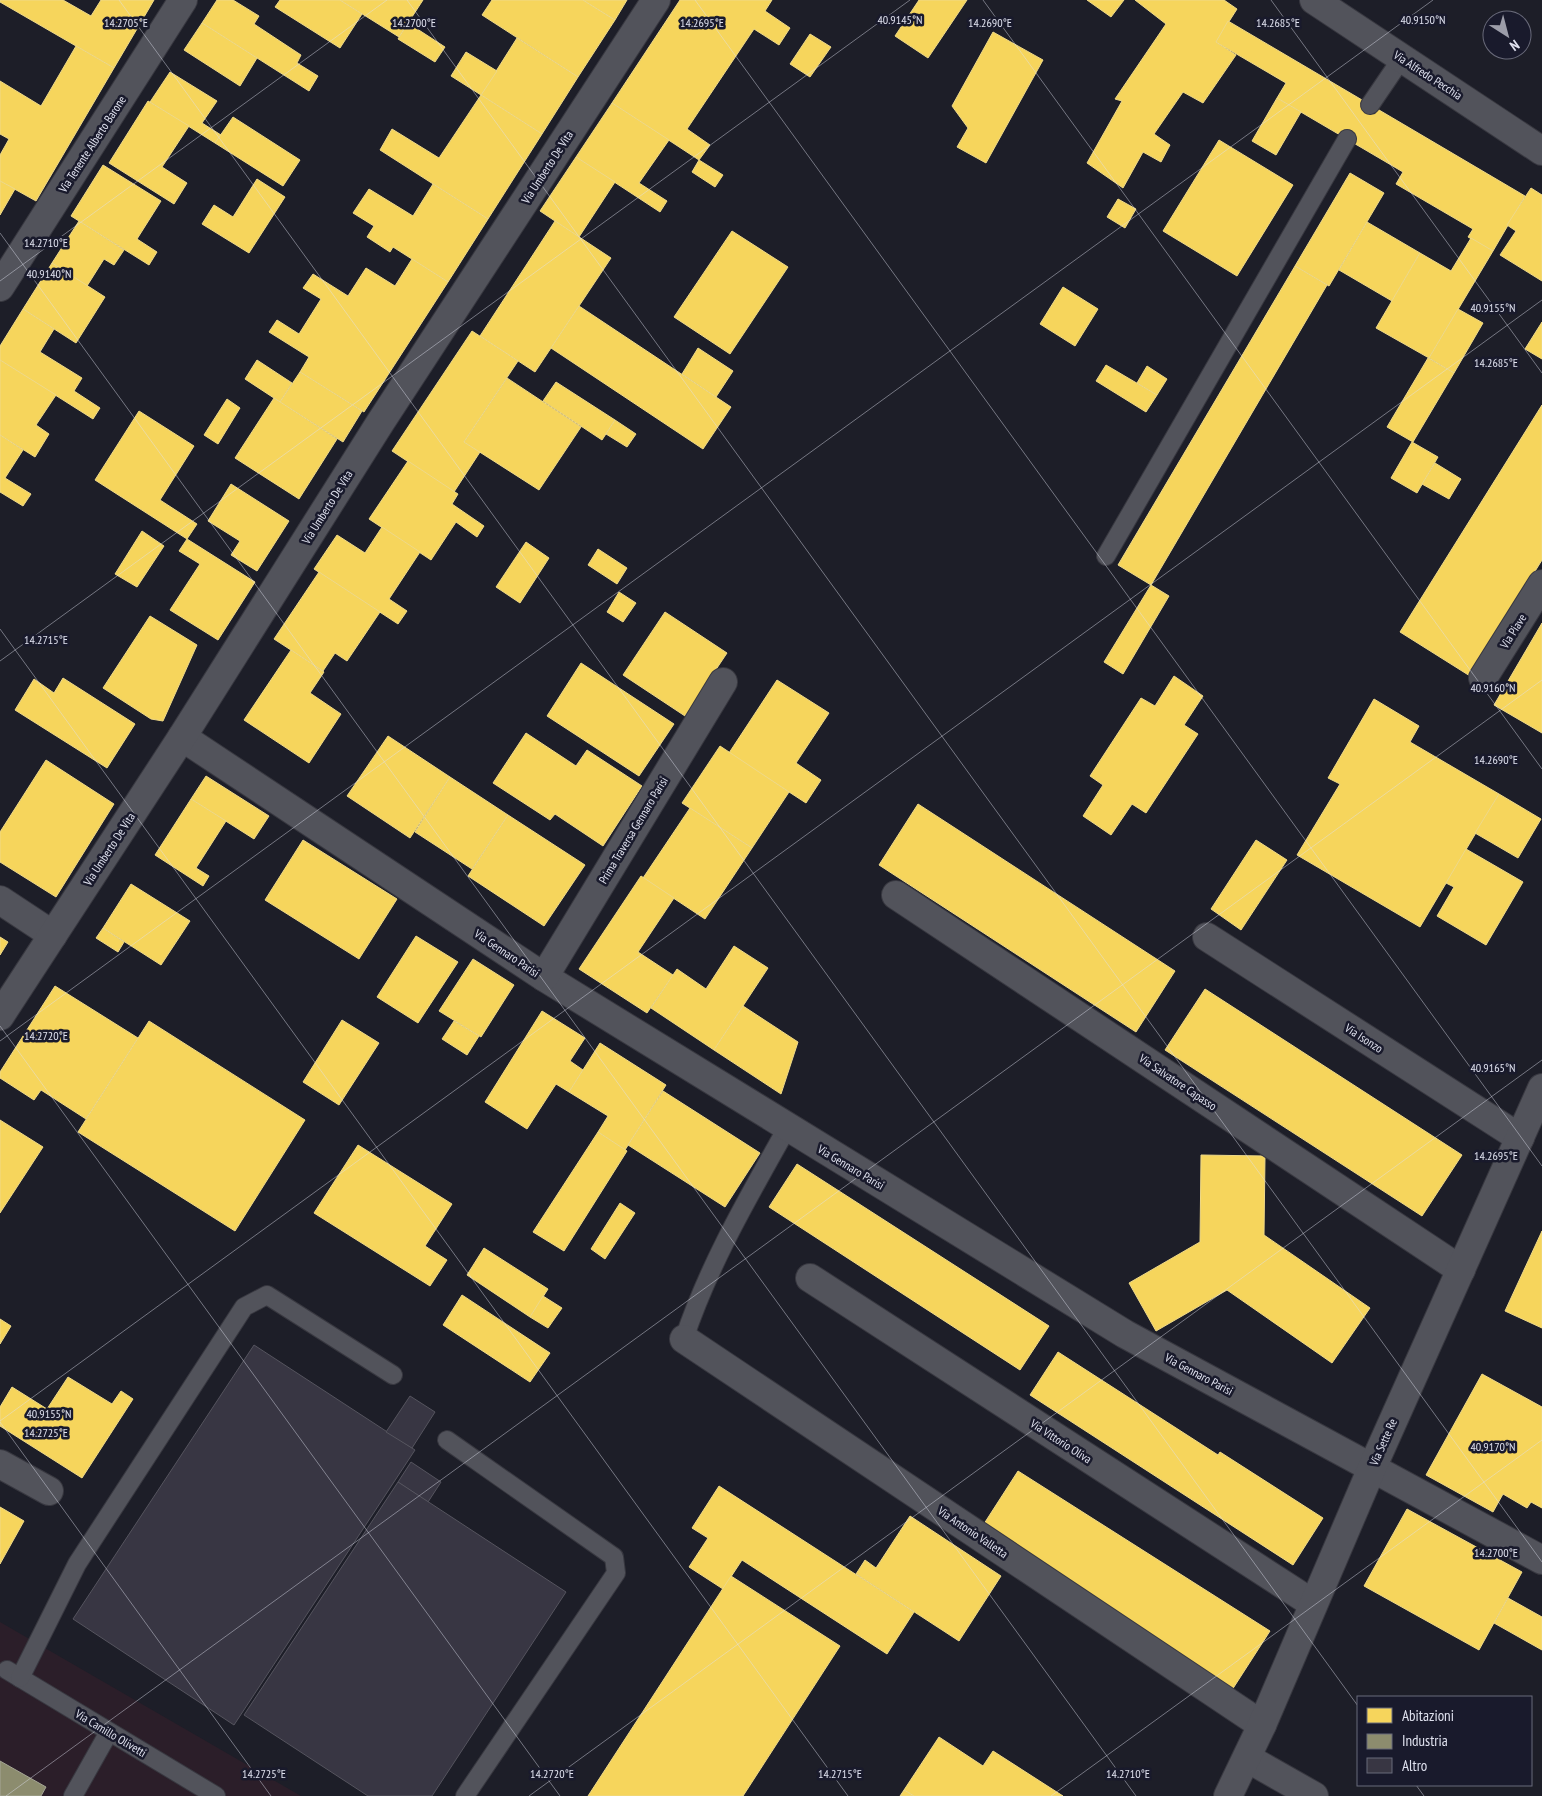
<svg xmlns="http://www.w3.org/2000/svg" width="1542" height="1796" viewBox="0 0 1542 1796" font-family="'PT Sans Narrow',sans-serif">
<style>
.industrial{fill:#2b1e29}
.homes{fill:#f6d55c;stroke:#efd988}
.industry{fill:#8c8c6e;stroke:#a5a695}
.building{fill:#383643;stroke:#55545e}
.lines{fill:none;stroke-linecap:round;stroke-linejoin:round}
.lane-casing{stroke:#383840;stroke-width:20}
.street-casing{stroke:#383840;stroke-width:30}
.secondary-casing{stroke:#383840;stroke-width:30}
.lane{stroke:#52535b;stroke-width:18}
.street{stroke:#52535b;stroke-width:28}
.secondary{stroke:#52535b;stroke-width:28}
.ticks{fill:none;stroke:#e0e2ef;stroke-width:1;stroke-opacity:0.45}
.labels{text-anchor:middle;dominant-baseline:central;stroke-width:5;stroke-linejoin:round;paint-order:stroke}
.street-label{font-size:12px;fill:#e0e2ef;stroke:#191a2c}
.ticks-label{font-size:12px;text-anchor:middle;fill:#e0e2ef;stroke:#191a2c;stroke-width:5;stroke-linejoin:round;paint-order:stroke}
</style>
<rect width="100%" height="100%" fill="#1d1e28"/>
<polygon class="industrial" points="0,1622 301,1796 0,1796"/>
<g class="homes">
<polygon points="0,0 63,0 91,16 101,0 154,0 114,68 0,2"/>
<polygon points="233,0 259,16 254,24 301,55 297,63 318,76 309,91 202,23 217,0"/>
<polygon points="280,0 340,0 362,14 340,48 275,7"/>
<polygon points="340,0 423,0 399,37"/>
<polygon points="492,0 583,0 615,20 578,77 482,15"/>
<polygon points="583,0 627,0 615,20"/>
<polygon points="680,0 772,0 765,11 790,28 779,45 754,29 687,129 710,145 699,160 612,103"/>
<polygon points="919,0 967,0 928,58 895,36"/>
<polygon points="1087,0 1124,0 1111,17"/>
<polygon points="1135,0 1224,0 1237,9 1216,42 1236,55 1203,103 1183,92 1154,134 1170,145 1161,162 1143,152 1123,188 1087,163 1122,101 1115,99 1166,24"/>
<polygon points="1228,21 1525,196 1493,251 1468,237 1473,229 1396,184 1403,172 1277,98 1286,83 1216,42"/>
<polygon points="202,23 257,58 240,86 184,50"/>
<polygon points="408,23 445,47 435,62 398,39"/>
<polygon points="993,32 1043,60 986,163 957,147 968,128 952,106"/>
<polygon points="810,34 831,47 810,77 790,64"/>
<polygon points="517,38 578,77 542,134 481,95"/>
<polygon points="76,46 114,68 36,201 0,181 0,155 9,139 0,134 0,81 41,106"/>
<polygon points="466,52 497,71 481,95 451,76"/>
<polygon points="170,72 217,101 202,123 221,135 215,143 150,102"/>
<polygon points="481,95 542,134 488,219 380,150 392,129 439,158"/>
<polygon points="1277,98 1301,112 1276,155 1252,141"/>
<polygon points="148,101 189,126 162,167 187,183 174,204 109,163"/>
<polygon points="612,103 669,140 639,183 667,201 660,212 576,157"/>
<polygon points="233,117 300,160 283,186 215,143"/>
<polygon points="1219,140 1293,185 1237,276 1163,231"/>
<polygon points="576,157 615,182 579,237 540,211"/>
<polygon points="699,160 723,175 715,187 692,172"/>
<polygon points="103,165 161,201 137,239 157,252 149,265 71,216"/>
<polygon points="1350,173 1384,193 1329,286 1295,266"/>
<polygon points="257,179 285,197 249,253 202,224 214,205 233,217"/>
<polygon points="0,181 15,189 0,215"/>
<polygon points="433,184 488,219 448,282 393,247 390,252 367,237 374,226 353,213 369,189 413,216"/>
<polygon points="1531,188 1542,195 1542,281 1500,255 1516,231 1507,225"/>
<polygon points="1118,199 1136,209 1125,228 1107,217"/>
<polygon points="79,221 124,250 114,265 104,259 87,286 52,263"/>
<polygon points="555,221 611,258 535,372 480,336"/>
<polygon points="1367,222 1420,253 1392,301 1339,270"/>
<polygon points="732,231 788,267 730,354 674,317"/>
<polygon points="1471,238 1493,251 1429,358 1376,328 1420,253 1451,271"/>
<polygon points="412,259 448,282 364,412 300,372 309,357 269,332 277,320 299,334 321,299 303,288 313,274 348,296 366,268 395,286"/>
<polygon points="52,263 105,297 76,343 23,309"/>
<polygon points="1295,266 1327,285 1151,585 1118,565"/>
<polygon points="1063,287 1098,309 1075,346 1040,324"/>
<polygon points="579,306 731,407 703,449 551,348"/>
<polygon points="23,309 54,329 40,352 82,378 74,391 100,408 93,419 0,360 0,346"/>
<polygon points="1458,309 1483,323 1454,373 1429,358"/>
<polygon points="1542,322 1542,359 1525,349"/>
<polygon points="472,331 518,361 464,442 480,452 454,492 392,451"/>
<polygon points="698,348 733,371 716,397 682,374"/>
<polygon points="1428,358 1454,373 1413,442 1387,427"/>
<polygon points="0,360 56,395 36,425 49,434 35,457 0,435"/>
<polygon points="257,360 292,383 280,402 245,379"/>
<polygon points="1106,365 1157,395 1146,412 1096,381"/>
<polygon points="1147,366 1167,379 1157,395 1137,383"/>
<polygon points="300,372 362,411 343,442 280,402"/>
<polygon points="507,378 581,427 539,490 464,442"/>
<polygon points="556,382 615,420 602,440 543,401"/>
<polygon points="274,398 337,439 299,499 235,458"/>
<polygon points="227,399 240,408 218,444 204,435"/>
<polygon points="1542,405 1542,560 1470,676 1400,632"/>
<polygon points="139,411 194,446 160,500 197,524 187,539 95,480"/>
<polygon points="615,420 636,434 627,447 606,434"/>
<polygon points="0,435 23,450 5,478 31,494 23,506 0,492"/>
<polygon points="1412,442 1438,457 1417,493 1391,478"/>
<polygon points="408,461 458,494 452,504 484,526 477,537 456,522 431,560 369,519"/>
<polygon points="1435,463 1461,479 1449,499 1422,484"/>
<polygon points="231,484 289,521 257,571 231,555 240,541 208,521"/>
<polygon points="382,527 420,552 389,599 407,611 398,624 314,569 337,535 365,553"/>
<polygon points="142,531 164,546 137,587 115,574"/>
<polygon points="187,539 255,582 218,640 170,610 200,564 179,551"/>
<polygon points="526,542 549,558 520,603 496,587"/>
<polygon points="598,549 627,568 617,584 588,565"/>
<polygon points="319,572 380,612 347,661 335,653 323,671 274,639"/>
<polygon points="1151,585 1169,596 1123,674 1104,662"/>
<polygon points="619,592 636,603 623,622 607,612"/>
<polygon points="665,612 727,653 685,716 623,675"/>
<polygon points="150,616 197,645 163,721 151,719 103,688"/>
<polygon points="1542,623 1542,733 1494,705"/>
<polygon points="291,650 324,672 310,693 341,714 309,763 244,720"/>
<polygon points="581,663 674,724 639,776 547,716"/>
<polygon points="1174,676 1203,696 1184,725 1198,734 1146,813 1132,804 1111,835 1083,816 1103,785 1090,776 1141,698 1155,706"/>
<polygon points="63,678 135,724 107,768 15,710 34,679 54,693"/>
<polygon points="777,680 829,713 796,763 821,780 806,803 729,753"/>
<polygon points="1374,699 1419,726 1410,742 1499,794 1420,927 1297,855 1340,784 1328,778"/>
<polygon points="526,733 576,766 587,750 642,786 603,846 555,814 550,820 493,783"/>
<polygon points="388,736 450,777 410,838 347,796"/>
<polygon points="720,746 789,792 752,848 682,803"/>
<polygon points="46,760 114,804 56,897 0,862 0,832"/>
<polygon points="206,776 269,816 254,839 191,799"/>
<polygon points="450,777 508,815 472,869 415,832"/>
<polygon points="1499,794 1541,819 1518,858 1475,833"/>
<polygon points="191,799 226,821 196,868 209,876 203,886 155,855"/>
<polygon points="918,804 1175,971 1136,1032 879,865"/>
<polygon points="690,808 752,848 705,919 643,878"/>
<polygon points="508,815 585,865 544,926 468,876"/>
<polygon points="303,840 397,899 359,959 265,900"/>
<polygon points="1256,840 1287,860 1241,930 1211,909"/>
<polygon points="1466,849 1523,882 1486,945 1437,916 1454,887 1446,883"/>
<polygon points="641,876 674,898 638,952 673,975 647,1013 579,969"/>
<polygon points="131,884 190,921 161,965 103,928"/>
<polygon points="103,928 124,942 118,952 96,938"/>
<polygon points="416,936 458,962 418,1023 377,997"/>
<polygon points="0,937 8,942 0,955"/>
<polygon points="734,946 768,968 714,1050 651,1008 677,969 706,989"/>
<polygon points="473,959 514,985 481,1037 439,1011"/>
<polygon points="55,986 138,1038 86,1119 41,1090 34,1100 0,1078 0,1072"/>
<polygon points="1205,989 1462,1155 1422,1216 1165,1050"/>
<polygon points="743,1006 798,1042 781,1094 714,1050"/>
<polygon points="542,1011 585,1038 570,1061 583,1070 569,1092 556,1084 527,1129 485,1102"/>
<polygon points="342,1020 379,1043 339,1105 303,1082"/>
<polygon points="149,1021 305,1120 235,1231 78,1132"/>
<polygon points="454,1021 479,1036 467,1055 442,1039"/>
<polygon points="600,1043 666,1085 625,1150 598,1132 608,1116 569,1092"/>
<polygon points="663,1091 760,1153 725,1207 628,1145"/>
<polygon points="0,1120 43,1147 0,1213"/>
<polygon points="598,1132 627,1151 564,1251 533,1232"/>
<polygon points="358,1145 452,1204 425,1246 447,1260 430,1286 314,1213"/>
<polygon points="1201,1155 1265,1156 1264,1235 1370,1308 1332,1363 1227,1290 1156,1331 1129,1283 1200,1242"/>
<polygon points="797,1164 1049,1326 1020,1370 769,1207"/>
<polygon points="620,1203 635,1213 605,1259 591,1249"/>
<polygon points="1542,1231 1542,1328 1505,1311"/>
<polygon points="484,1248 548,1289 530,1317 467,1275"/>
<polygon points="462,1295 550,1353 530,1382 443,1325"/>
<polygon points="543,1296 562,1308 548,1328 530,1317"/>
<polygon points="0,1319 11,1326 0,1344"/>
<polygon points="1058,1352 1218,1455 1220,1452 1323,1518 1293,1565 1030,1395"/>
<polygon points="1482,1374 1542,1407 1542,1508 1531,1502 1527,1508 1503,1494 1493,1512 1426,1475"/>
<polygon points="68,1377 112,1404 121,1391 133,1399 82,1478 0,1426 0,1407 12,1387 47,1409"/>
<polygon points="1018,1471 1270,1631 1232,1690 980,1530"/>
<polygon points="719,1486 914,1612 887,1654 742,1560 723,1589 689,1567 708,1538 692,1528"/>
<polygon points="0,1507 24,1521 0,1564"/>
<polygon points="1407,1509 1522,1572 1479,1650 1364,1586"/>
<polygon points="910,1516 1001,1576 959,1641 856,1574 865,1560 876,1568"/>
<polygon points="731,1576 840,1646 743,1796 588,1796"/>
<polygon points="1508,1598 1542,1617 1542,1650 1494,1623"/>
<polygon points="939,1737 983,1766 993,1751 1063,1796 914,1796 904,1790"/>
<polygon points="904,1790 914,1796 900,1796"/>
</g>
<polygon class="industry" points="0,1761 46,1787 41,1796 0,1796"/>
<g class="building">
<polygon points="254,1345 415,1450 234,1725 73,1619"/>
<polygon points="410,1396 435,1412 412,1448 386,1432"/>
<polygon points="411,1462 441,1482 428,1502 398,1482"/>
<polygon points="398,1482 566,1592 432,1796 368,1796 244,1715"/>
</g>
<g class="lines">
<defs>
<g id="lane">
<polyline points="1370,105 1402,58"/>
<polyline points="1106,556 1347,139"/>
<path d="M684,1339C709,1264 749,1196 787,1128"/>
<polyline points="447,1440 614,1557 616,1573 465,1796"/>
<polyline points="7,1670 216,1796"/>
<polyline points="20,1678 77,1564 244,1307 267,1295 393,1375"/>
<polyline points="73,1796 109,1732"/>
</g>
<g id="street">
<polyline points="0,287 183,0"/>
<polyline points="1483,678 1542,584"/>
<polyline points="182,737 544,977 1125,1334 1542,1560"/>
<polyline points="896,895 1461,1270"/>
<polyline points="0,900 53,935"/>
<polyline points="1207,937 1520,1138"/>
<polyline points="544,977 723,682"/>
<polyline points="0,1016 182,737 380,423 656,0"/>
<polyline points="810,1278 1312,1603"/>
<polyline points="684,1339 1262,1725"/>
<polyline points="0,1464 49,1491"/>
<polyline points="1247,1758 1314,1796"/>
<polyline points="1228,1796 1262,1725 1372,1468 1542,1088"/>
</g>
<polyline id="secondary" points="1314,0 1542,151"/>
</defs>
<use href="#lane" class="lane-casing"/>
<use href="#street" class="street-casing"/>
<use href="#secondary" class="secondary-casing"/>
<use href="#lane" class="lane"/>
<use href="#street" class="street"/>
<use href="#secondary" class="secondary"/>
</g>
<path class="ticks" d="M119,0L1358,1706M407,0L1542,1562M695,0L1542,1166M983,0L1542,769M1271,0L1542,373M0,233L1136,1796M0,281L387,0M0,629L848,1796M0,661L910,0M0,1026L560,1796M0,1041L1433,0M0,1421L1542,300M0,1422L271,1796M1416,1785L1424,1796M6,1796L1542,680M529,1796L1542,1060M1051,1796L1542,1440"/>
<g class="labels">
<g class="street-label">
<text transform="translate(1428 75) rotate(33)">Via Alfredo Pecchia</text>
<text transform="translate(92 144) rotate(-57)">Via Tenente Alberto Barone</text>
<text transform="translate(547 167) rotate(-57)">Via Umberto De Vita</text>
<text transform="translate(327 507) rotate(-58)">Via Umberto De Vita</text>
<text transform="translate(1513 631) rotate(-58)">Via Piave</text>
<text transform="translate(633 830) rotate(-59)">Prima Traversa Gennaro Parisi</text>
<text transform="translate(109 849) rotate(-57)">Via Umberto De Vita</text>
<text transform="translate(507 953) rotate(34)">Via Gennaro Parisi</text>
<text transform="translate(1364 1038) rotate(33)">Via Isonzo</text>
<text transform="translate(1178 1082) rotate(34)">Via Salvatore Capasso</text>
<text transform="translate(851 1167) rotate(31)">Via Gennaro Parisi</text>
<text transform="translate(1199 1374) rotate(28)">Via Gennaro Parisi</text>
<text transform="translate(1061 1441) rotate(33)">Via Vittorio Oliva</text>
<text transform="translate(1383 1442) rotate(-66)">Via Sette Re</text>
<text transform="translate(973 1532) rotate(34)">Via Antonio Valletta</text>
<text transform="translate(111 1733) rotate(31)">Via Camillo Olivetti</text>
</g>
</g>
<g class="ticks-label">
<text x="1423" y="24">40.9150°N</text>
<text x="900" y="24">40.9145°N</text>
<text x="126" y="27">14.2705°E</text>
<text x="414" y="27">14.2700°E</text>
<text x="702" y="27">14.2695°E</text>
<text x="990" y="27">14.2690°E</text>
<text x="1278" y="27">14.2685°E</text>
<text x="46" y="247">14.2710°E</text>
<text x="49" y="278">40.9140°N</text>
<text x="1493" y="312">40.9155°N</text>
<text x="1496" y="367">14.2685°E</text>
<text x="46" y="644">14.2715°E</text>
<text x="1493" y="692">40.9160°N</text>
<text x="1496" y="764">14.2690°E</text>
<text x="46" y="1040">14.2720°E</text>
<text x="1493" y="1072">40.9165°N</text>
<text x="1496" y="1160">14.2695°E</text>
<text x="49" y="1418">40.9155°N</text>
<text x="46" y="1437">14.2725°E</text>
<text x="1493" y="1451">40.9170°N</text>
<text x="1496" y="1557">14.2700°E</text>
<text x="264" y="1778">14.2725°E</text>
<text x="552" y="1778">14.2720°E</text>
<text x="840" y="1778">14.2715°E</text>
<text x="1128" y="1778">14.2710°E</text>
</g>
<rect x="1357" y="1696" width="175" height="90" fill="#191a2c" stroke="#696a7a"/>
<rect x="1367" y="1708" width="25" height="15" fill="#f6d55c" stroke="#696a7a"/>
<text x="1402" y="1721" font-size="15" fill="#e0e2ef">Abitazioni</text>
<rect x="1367" y="1734" width="25" height="15" fill="#8c8c6e" stroke="#696a7a"/>
<text x="1402" y="1746" font-size="15" fill="#e0e2ef">Industria</text>
<rect x="1367" y="1758" width="25" height="15" fill="#383643" stroke="#696a7a"/>
<text x="1402" y="1771" font-size="15" fill="#e0e2ef">Altro</text>
<g transform="translate(1507 35) rotate(144)"><circle r="24" fill="#191a2c" stroke="#696a7a"/>
<path d="M0-4L9 19L0 12L-9 19Z" fill="#9c9da9"/>
<text y="-8" font-size="14" font-weight="bold" text-anchor="middle" fill="#e0e2ef">N</text>
</g>
</svg>
